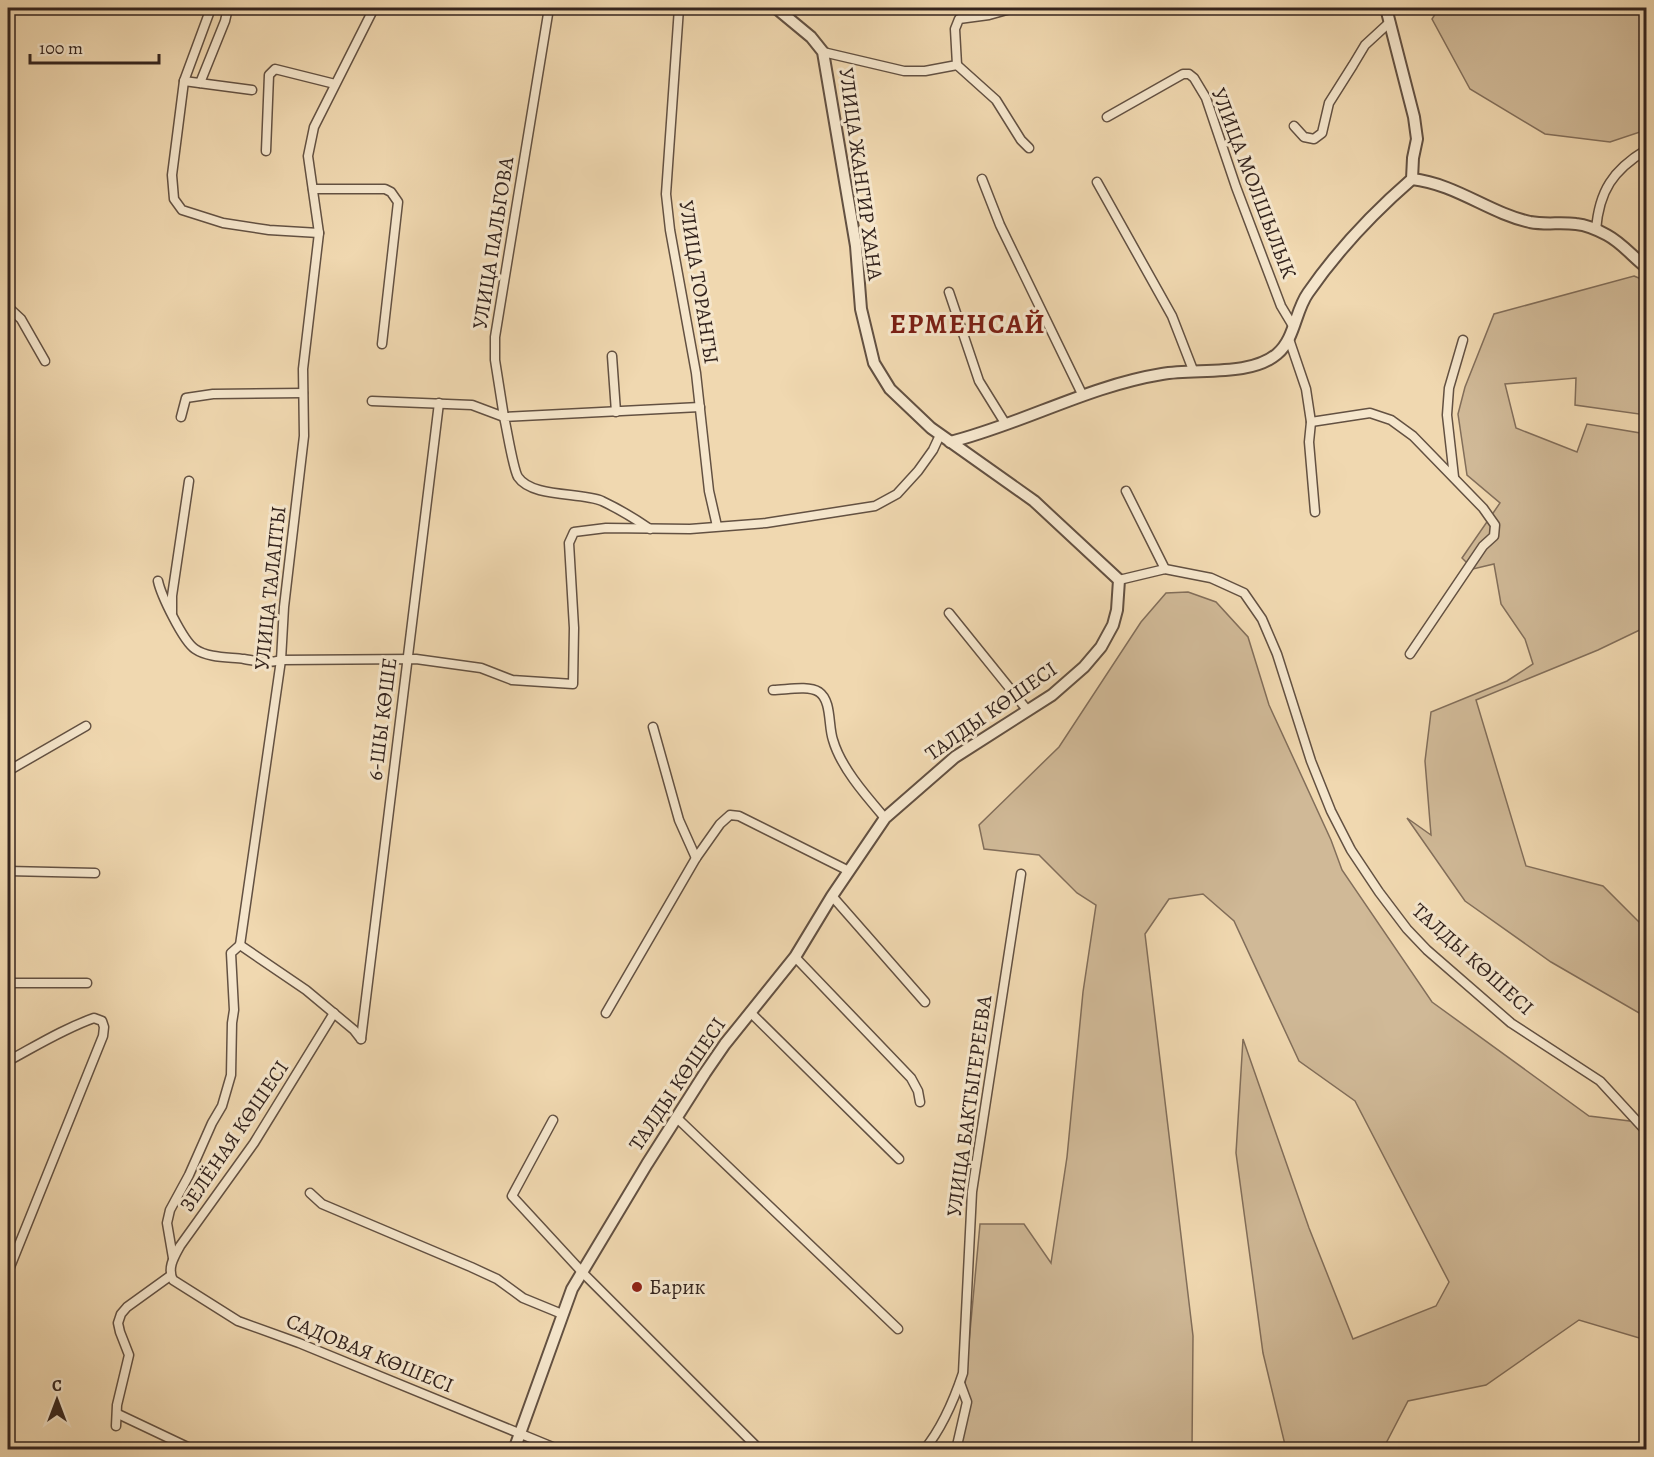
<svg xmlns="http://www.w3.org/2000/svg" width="1654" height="1457" viewBox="0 0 1654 1457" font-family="Alegreya,serif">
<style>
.green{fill:#d0b997;stroke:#826e5a;stroke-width:1.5}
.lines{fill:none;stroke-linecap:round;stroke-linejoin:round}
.minor-casing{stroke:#635142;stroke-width:11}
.tertiary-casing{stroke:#635142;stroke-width:14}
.minor{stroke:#f5e6cc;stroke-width:8}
.tertiary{stroke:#f5e6cc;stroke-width:10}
.poi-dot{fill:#8f2418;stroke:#f5e6cc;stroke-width:2}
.labels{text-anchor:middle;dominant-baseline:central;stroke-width:6;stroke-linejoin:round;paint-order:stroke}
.street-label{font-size:21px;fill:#34241e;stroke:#f5e6cc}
.poi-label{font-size:21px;fill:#34241e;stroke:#f5e6cc;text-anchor:start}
.district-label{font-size:27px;font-weight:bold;letter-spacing:1.5px;fill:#7a1f14;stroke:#f5e6cc}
</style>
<rect width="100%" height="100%" fill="#f0d8b0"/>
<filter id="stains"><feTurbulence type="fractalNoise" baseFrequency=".00333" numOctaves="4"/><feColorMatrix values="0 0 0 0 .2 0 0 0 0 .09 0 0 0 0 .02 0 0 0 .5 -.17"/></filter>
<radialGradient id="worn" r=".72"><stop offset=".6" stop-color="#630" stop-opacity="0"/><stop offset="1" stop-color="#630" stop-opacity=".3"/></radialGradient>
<g class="green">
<polygon points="1439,8 1646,8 1646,130 1610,142 1545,134 1470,89 1432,19"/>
<polygon points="1634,276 1646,281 1646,415 1575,405 1576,378 1505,384 1516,428 1577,452 1587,424 1646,434 1646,627 1598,650 1476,700 1526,866 1603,886 1646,929 1646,1017 1551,962 1465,901 1407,818 1431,835 1425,761 1431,712 1507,681 1533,664 1525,639 1501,604 1494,564 1473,569 1462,558 1500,503 1467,475 1458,414 1465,387 1494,314"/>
<polygon points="1188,592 1216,602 1248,637 1269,705 1331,840 1342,870 1432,1002 1589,1116 1646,1123 1646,1340 1579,1320 1486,1385 1408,1401 1383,1449 1286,1449 1263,1353 1236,1153 1243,1039 1309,1228 1353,1339 1436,1306 1449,1282 1355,1101 1299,1061 1234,921 1203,894 1169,899 1145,934 1193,1336 1192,1449 959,1450 980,1224 1024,1224 1051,1263 1067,1157 1083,992 1096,905 1077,893 1039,855 984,849 979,825 1059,747 1141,622 1166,593"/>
</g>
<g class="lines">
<defs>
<g id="minor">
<polyline points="211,8 184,81 172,175 174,199 182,210 223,223 269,230 319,233"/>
<polyline points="679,8 666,194 670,230 696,373 709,491 717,526"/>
<polyline points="823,52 904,71 925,71 957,65 955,29 959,19 989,15 1014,8"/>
<polyline points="957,65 996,100 1021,140 1029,148"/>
<polyline points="184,81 252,90"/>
<polyline points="200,83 225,21 228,8"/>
<polyline points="1107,117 1183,74 1189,74 1194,78 1206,98 1236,187 1281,306 1293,326"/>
<polyline points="1294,126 1304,137 1314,139 1322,133 1329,103 1353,65 1365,45 1390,22"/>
<polyline points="266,151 269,75 275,69 335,84"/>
<polyline points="982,179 1000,225 1082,394"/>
<polyline points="1097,182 1172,316 1193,370"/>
<polyline points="313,189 385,189 391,192 398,202 382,344"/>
<path d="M1596,230C1599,191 1613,170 1646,150"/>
<polyline points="949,292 979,381 1005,423"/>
<polyline points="8,307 21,319 45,361"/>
<polyline points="1289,339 1306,389 1311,422 1309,442 1315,512"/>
<polyline points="612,356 616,412"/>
<polyline points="372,401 472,405 504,417 495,360 495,337 549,8"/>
<polyline points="181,417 186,398 213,394 303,393"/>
<polyline points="1311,422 1370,413 1391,420 1413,436 1483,508 1495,525 1494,536 1483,546 1410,654"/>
<polyline points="1454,477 1447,415 1449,388 1463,340"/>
<polyline points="1126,491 1165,569"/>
<path d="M650,529C634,518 619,509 602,501C581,492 532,498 518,477C513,469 507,429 504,417L700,407"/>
<polyline points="1119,580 1165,569 1211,578 1244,593 1262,619 1277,654 1311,761 1331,811 1351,850 1379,892 1407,929 1427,950 1511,1023 1600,1081 1646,1131"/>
<path d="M158,581C161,595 183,641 195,649C208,658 229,657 244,659C257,661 268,664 281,660L416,659L481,668L512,680L573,684L574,628L569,543L574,532L606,528L690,529L766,523L875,506L897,494L918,471L933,450L940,435"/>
<polyline points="172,613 172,596 189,481"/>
<polyline points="949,613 1028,711"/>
<path d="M773,690C786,690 808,685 819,692C832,701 828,726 833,740C841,768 867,797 885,818"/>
<polyline points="653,727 679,820 696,858"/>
<polyline points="8,771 86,726"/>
<polyline points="8,871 95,873"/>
<polyline points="832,896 925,1002"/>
<polyline points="240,945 281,660 284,607 304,436 303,369 319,233 308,156 314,127 374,8"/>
<polyline points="240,945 306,990 354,1030 361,1039"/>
<polyline points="795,957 911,1078 918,1091 920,1102"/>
<polyline points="8,983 87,983"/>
<polyline points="750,1012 899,1159"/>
<path d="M334,1013L254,1143L180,1246C174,1257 167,1268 173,1280L238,1321L299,1343L560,1450"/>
<polyline points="606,1013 696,858 720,824 730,815 739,816 849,871"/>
<polyline points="361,1039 439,403"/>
<path d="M8,1061C36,1046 63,1029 94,1018L102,1021L104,1027L103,1036L8,1272"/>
<polyline points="677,1118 898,1329"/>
<polyline points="553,1120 512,1196 583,1273 760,1450"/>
<polyline points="310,1193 322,1204 471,1267 497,1279 523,1298 562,1314"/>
<polyline points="173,1258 167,1223 170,1210 189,1175 212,1123 222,1106 231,1075 232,1023 234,1010 231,953 240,945"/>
<polyline points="118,1414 194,1450"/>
<polyline points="116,1426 117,1405 129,1355 120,1332 118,1323 121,1314 127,1307 170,1276"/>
<path d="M924,1450C943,1427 954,1400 963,1373L972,1192L1021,874"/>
<polyline points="956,1450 967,1402 960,1383"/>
</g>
<g id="tertiary">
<path d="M1412,179C1456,184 1489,213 1530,222C1546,225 1560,222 1576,224C1586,225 1598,230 1607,235C1622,243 1633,257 1646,267"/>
<path d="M950,442C1022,424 1088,386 1162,374C1197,368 1250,377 1277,354C1295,339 1295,311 1308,293C1337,251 1374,212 1412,179L1413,158L1417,139L1414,117L1386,8"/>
<polyline points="514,1450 572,1289 647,1164 705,1073 725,1044 795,957 832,896 885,818 955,757 1052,695 1084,667 1101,647 1113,625 1117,610 1119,580 1034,501 931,428 890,389 874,363 861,309 856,246 823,52 811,37 776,8"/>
</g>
</defs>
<use href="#minor" class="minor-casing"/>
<use href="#tertiary" class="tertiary-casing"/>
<use href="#minor" class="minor"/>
<use href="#tertiary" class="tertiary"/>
</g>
<circle class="poi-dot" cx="637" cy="1287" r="6"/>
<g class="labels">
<g class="street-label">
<text transform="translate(861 174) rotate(82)">УЛИЦА ЖАНГИР ХАНА</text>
<text transform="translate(1254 183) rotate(69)">УЛИЦА МОЛШЫЛЫК</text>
<text transform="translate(493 243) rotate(-81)">УЛИЦА ПАЛЬГОВА</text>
<text transform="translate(699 282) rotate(81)">УЛИЦА ТОРАНГЫ</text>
<text transform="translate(270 588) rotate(-84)">УЛИЦА ТАЛАПТЫ</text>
<text transform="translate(991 711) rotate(-35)">ТАЛДЫ КӨШЕСІ</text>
<text transform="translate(382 719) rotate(-83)">6-ШЫ КӨШЕ</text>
<text transform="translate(1473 959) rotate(42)">ТАЛДЫ КӨШЕСІ</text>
<text transform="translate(677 1084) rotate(-56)">ТАЛДЫ КӨШЕСІ</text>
<text transform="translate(969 1106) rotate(-82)">УЛИЦА БАКТЫГЕРЕЕВА</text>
<text transform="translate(234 1136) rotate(-56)">ЗЕЛЁНАЯ КӨШЕСІ</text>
<text transform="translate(370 1353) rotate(22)">САДОВАЯ КӨШЕСІ</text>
</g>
<g class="poi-label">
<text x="649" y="1287">Барик</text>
</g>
<g class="district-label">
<text x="968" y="324">ЕРМЕНСАЙ</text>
</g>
</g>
<rect width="1654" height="1457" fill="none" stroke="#f0d8b0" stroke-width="30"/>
<rect x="9" y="9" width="1636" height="1439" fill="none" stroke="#34241e" stroke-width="3"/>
<rect x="15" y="15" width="1624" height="1427" fill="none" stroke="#34241e" stroke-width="1.5"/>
<g transform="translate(57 1400)" stroke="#f5e6cc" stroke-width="4.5" paint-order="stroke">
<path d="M0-4.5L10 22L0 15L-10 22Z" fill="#34241e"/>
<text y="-9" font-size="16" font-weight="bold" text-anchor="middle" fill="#34241e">С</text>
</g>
<path d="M30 54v9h129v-9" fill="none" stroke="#34241e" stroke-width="3"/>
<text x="39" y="54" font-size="18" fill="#34241e" stroke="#f5e6cc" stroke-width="4.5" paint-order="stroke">100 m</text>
<rect width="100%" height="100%" filter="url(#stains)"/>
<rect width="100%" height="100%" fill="url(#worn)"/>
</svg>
